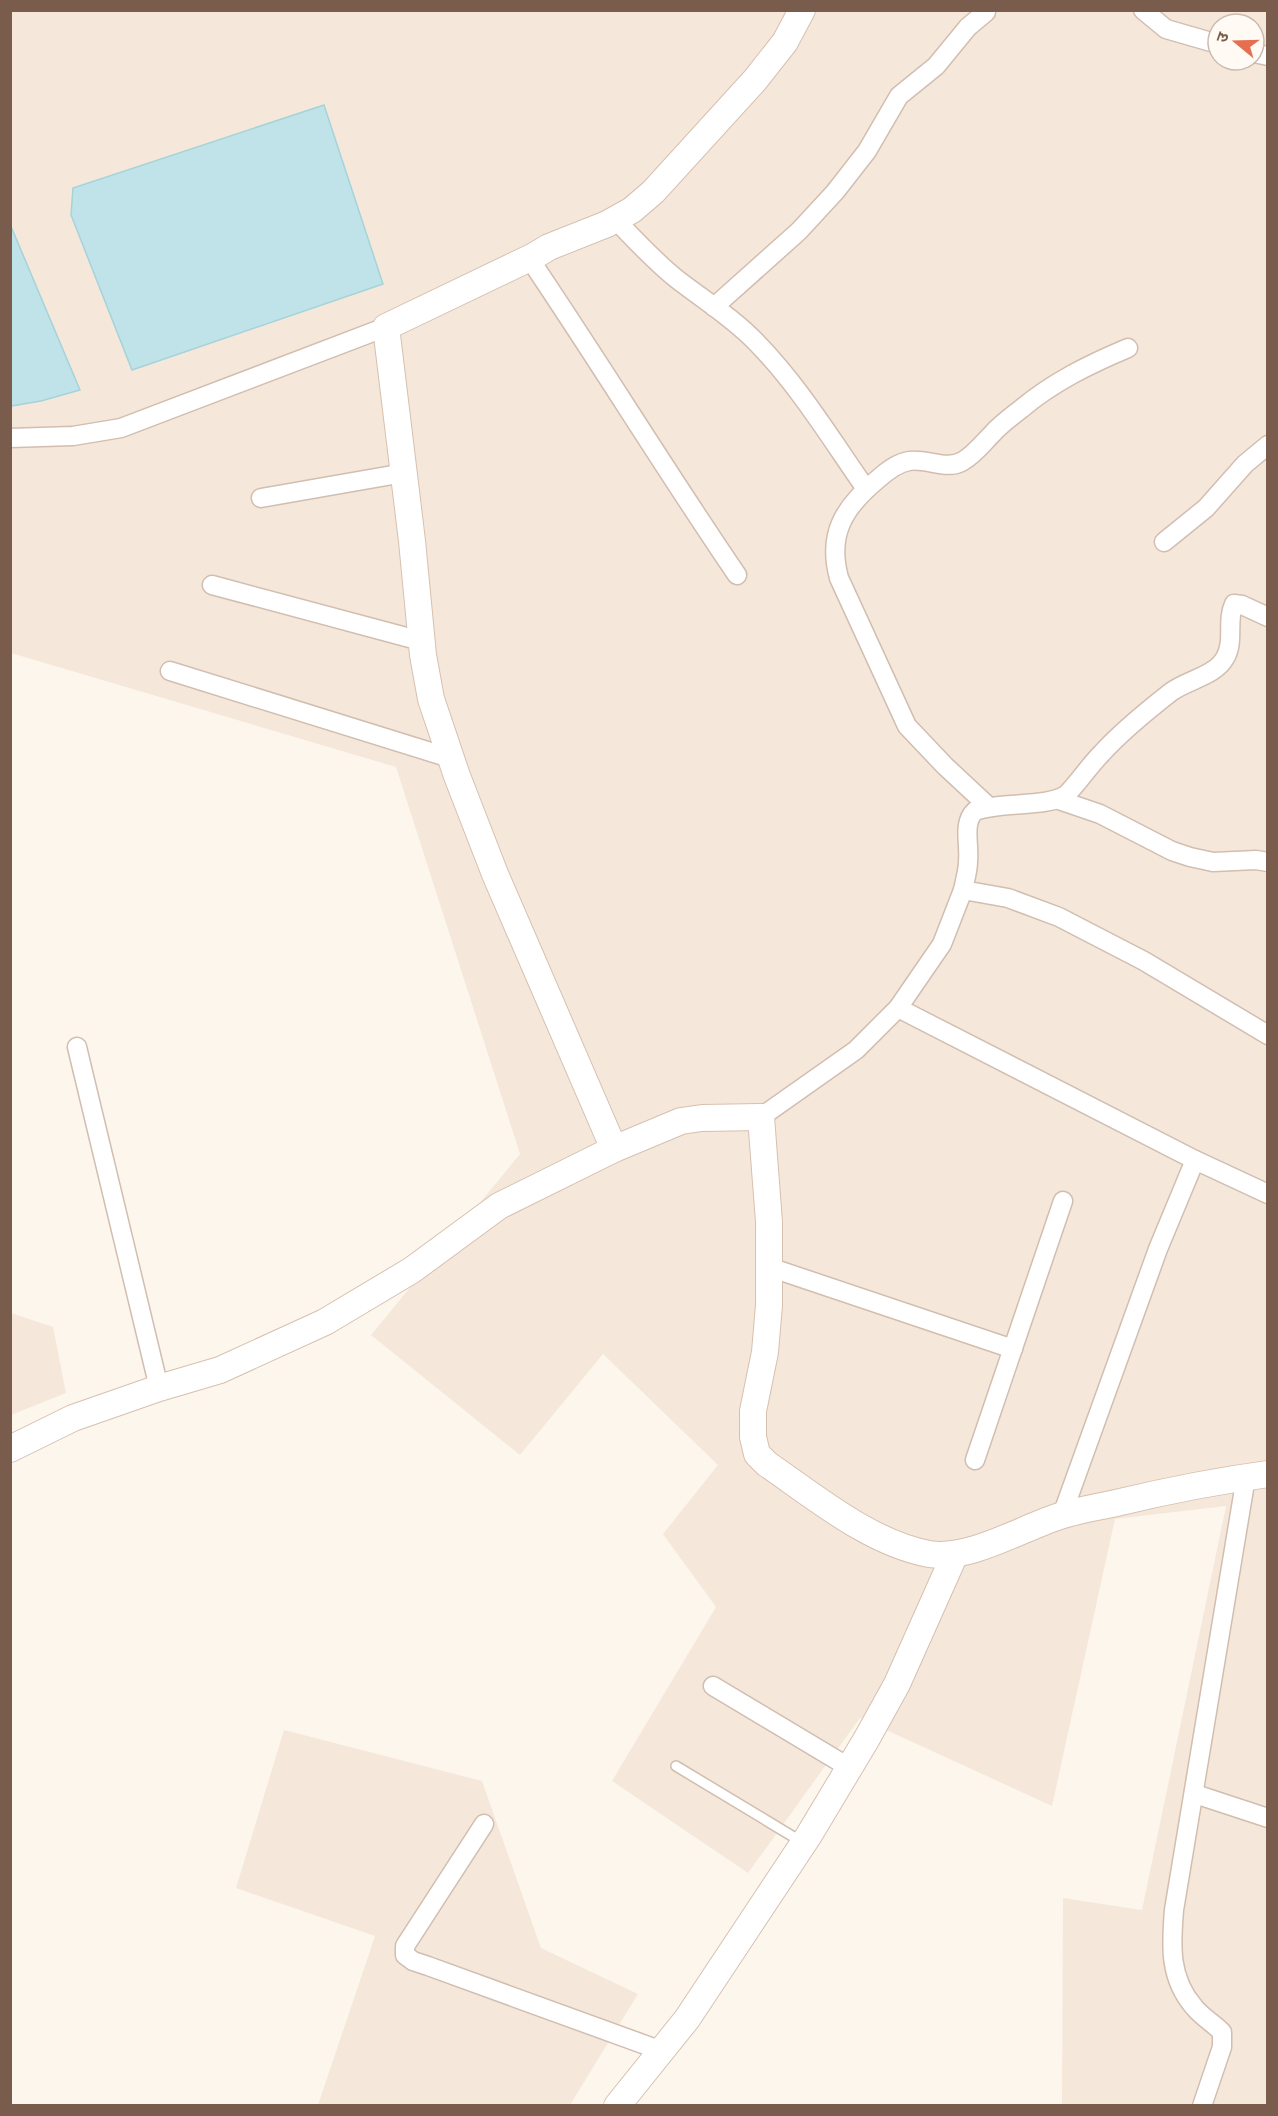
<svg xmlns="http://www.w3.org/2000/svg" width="1278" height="2116" viewBox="0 0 1278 2116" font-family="Mulish,'Noto Sans Devanagari',sans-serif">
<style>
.residential{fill:#f5e8da;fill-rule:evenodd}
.water{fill:#bfe3e8;stroke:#a5d3da;stroke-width:1.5}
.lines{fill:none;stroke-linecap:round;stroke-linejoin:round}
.lane-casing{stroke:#d1beb0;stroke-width:12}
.street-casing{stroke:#d1beb0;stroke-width:21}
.secondary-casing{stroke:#d6c0b0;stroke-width:28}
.lane{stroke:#fff;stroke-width:9}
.street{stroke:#fff;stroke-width:18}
.secondary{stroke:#fff;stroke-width:26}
</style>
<rect width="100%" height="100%" fill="#fdf6ec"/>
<g class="residential">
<path d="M10,11H1267V2105H1062L1063,1898L1142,1910L1226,1506L1115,1519L1052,1806L860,1718L748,1873L612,1781L716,1607L663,1534L718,1465L603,1354L520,1455L371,1335L520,1154L396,767L11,653ZM1218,24H1254V60H1218Z"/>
<polygon points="11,1313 53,1327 66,1393 11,1415"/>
<polygon points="284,1730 482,1781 541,1948 638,1994 570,2105 318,2105 375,1936 236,1888"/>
</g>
<g class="water">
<polygon points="324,105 383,284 132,370 71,215 73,188"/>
<polygon points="10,224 80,390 41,401 11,406"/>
</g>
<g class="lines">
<defs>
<polyline id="lane" points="676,1766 802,1842"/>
<g id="street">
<polyline points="1143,10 1166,29 1218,44"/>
<polyline points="1254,53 1268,56"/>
<path d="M615,219C635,240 655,262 678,280C704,300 733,318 756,342C799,386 831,439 866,489"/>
<path d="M529,258C600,363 666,471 737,575"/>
<polyline points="714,307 799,231 835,192 867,151 899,96 936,66 968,27 986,12"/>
<polyline points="10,438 73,436 121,428 386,327"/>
<polyline points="261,498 404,473"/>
<polyline points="1164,542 1206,508 1245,464 1268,445"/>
<polyline points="212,585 421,641"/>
<polyline points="170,671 450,758"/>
<polyline points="1059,800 1100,814 1172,851 1190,857 1213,862 1256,860 1268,862"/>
<path d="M989,807L945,766L907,726L839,578C827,534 844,507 878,479C887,471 897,463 909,461C927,458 947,471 963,461C975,454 983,443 993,433C1001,424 1011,417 1021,409C1053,382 1090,364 1128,348"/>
<path d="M963,890C965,880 968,871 968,861C970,845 962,823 975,811C1002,801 1045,808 1066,795C1079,782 1089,766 1102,753C1122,731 1148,710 1171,692C1187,680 1215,676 1225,658C1235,641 1226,621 1234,604L1242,605L1268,617"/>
<polyline points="898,1008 1195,1160"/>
<polyline points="77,1047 159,1388"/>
<polyline points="761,1117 856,1050 898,1008 942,944 963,890 1008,898 1059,917 1144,961 1268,1035"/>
<polyline points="769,1267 1013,1349"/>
<polyline points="975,1460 1063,1201"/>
<polyline points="1062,1515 1158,1249 1195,1160 1268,1194"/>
<polyline points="713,1686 850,1768"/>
<polyline points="1195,1794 1268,1818"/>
<polyline points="484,1824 405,1946 405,1955 413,1961 428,1966 662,2051"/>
<path d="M1202,2106L1222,2047V2032C1213,2023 1202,2017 1194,2007C1169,1978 1171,1946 1174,1910L1246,1477"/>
</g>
<g id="secondary">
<polyline points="614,1149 495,874 457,776 431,699 423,655 412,541 386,327 534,256 549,247 607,224 632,210 653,192 755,80 785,42 802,10"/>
<path d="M10,1449L73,1418L159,1388L220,1370L325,1322L412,1270L499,1206L614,1149L681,1121L702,1118L761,1117L769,1222V1305L765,1352L753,1411V1437L757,1454L767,1464C815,1497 870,1543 929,1554C970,1561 1023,1527 1063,1515C1080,1510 1098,1507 1116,1503C1166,1491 1216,1481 1268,1474"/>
<polyline points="617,2106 687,2019 809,1835 866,1740 897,1684 955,1554"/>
</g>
</defs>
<use href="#lane" class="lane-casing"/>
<use href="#street" class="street-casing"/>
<use href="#secondary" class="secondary-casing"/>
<use href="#lane" class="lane"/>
<use href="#street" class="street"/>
<use href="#secondary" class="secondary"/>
</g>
<rect width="1278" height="2116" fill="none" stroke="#7a5c4d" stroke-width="24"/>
<g transform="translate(1236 42) rotate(289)"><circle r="28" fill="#fffaf3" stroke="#cabbb1" stroke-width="1.5"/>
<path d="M0-4.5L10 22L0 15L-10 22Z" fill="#e76f51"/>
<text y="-9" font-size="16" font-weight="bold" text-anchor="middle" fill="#7a5c4d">उ</text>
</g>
</svg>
